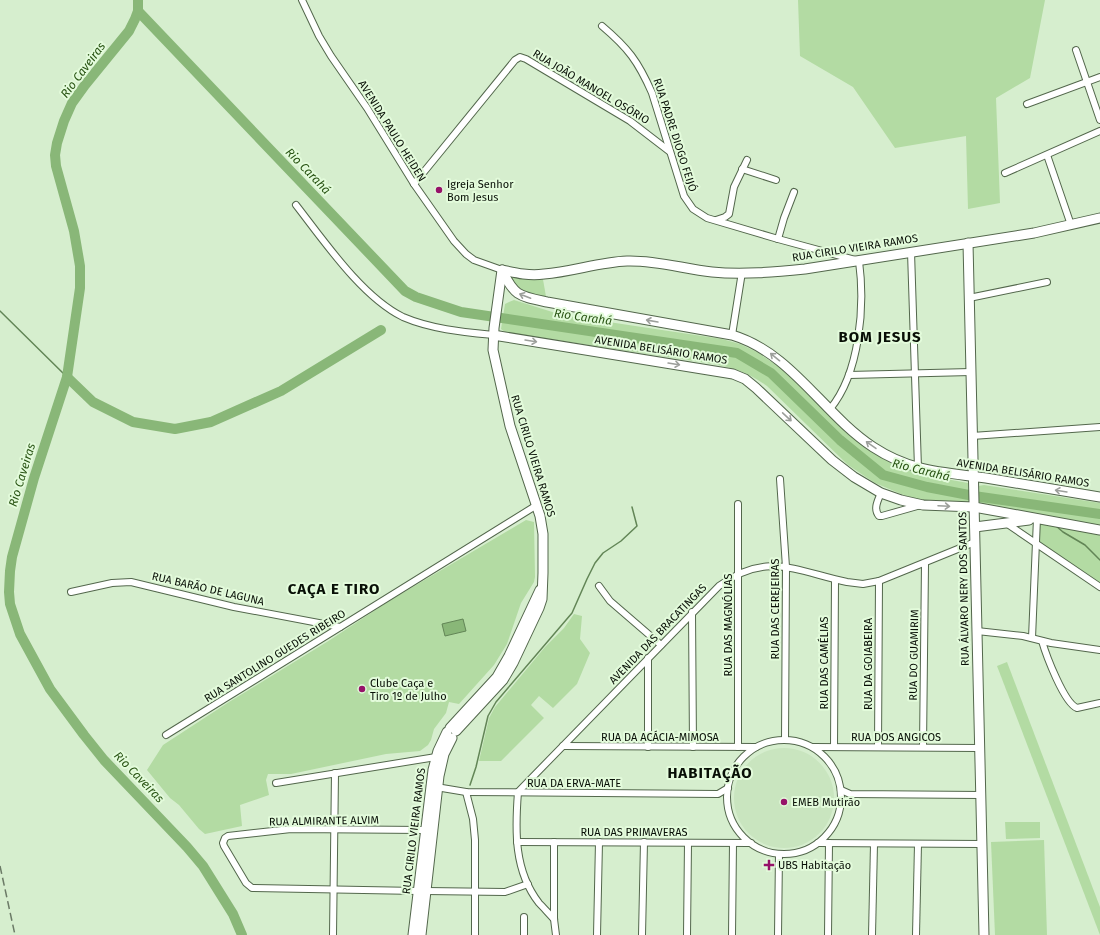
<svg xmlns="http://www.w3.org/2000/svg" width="1100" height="935" viewBox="0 0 1100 935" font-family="'Fira Sans',sans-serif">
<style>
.built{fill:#c9e5bf}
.green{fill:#b3dba3}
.water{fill:#89b778;stroke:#628556}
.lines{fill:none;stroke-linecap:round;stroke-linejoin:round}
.stream{stroke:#628556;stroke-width:1.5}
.river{stroke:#89b778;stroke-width:10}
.street-casing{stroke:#53674c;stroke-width:8}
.secondary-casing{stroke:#53674c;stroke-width:11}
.street{stroke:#fff;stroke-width:6}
.secondary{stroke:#fff;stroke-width:9}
.rail{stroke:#6b7a66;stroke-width:1.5;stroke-dasharray:8 4;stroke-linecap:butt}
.oneway{stroke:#9c9f9b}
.poi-dot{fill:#961269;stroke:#e3fbdb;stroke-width:1.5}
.labels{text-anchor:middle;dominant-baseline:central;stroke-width:4;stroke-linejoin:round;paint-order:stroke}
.street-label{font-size:11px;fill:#080f06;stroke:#e3fbdb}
.poi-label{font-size:11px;fill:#080f06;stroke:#e3fbdb;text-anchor:start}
.water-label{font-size:12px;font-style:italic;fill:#285313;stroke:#e3fbdb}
.district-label{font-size:15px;font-weight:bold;letter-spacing:1px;fill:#080f06;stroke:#e3fbdb}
</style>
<rect width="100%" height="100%" fill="#d6eece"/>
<circle class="built" cx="784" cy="798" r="50"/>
<g class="green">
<polygon points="798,0 1045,0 1030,78 996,98 1000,203 968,209 966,136 895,148 853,87 800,56"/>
<polygon points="502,270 542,274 547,302 526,297"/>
<path d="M514,300L562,315L722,339L740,344L757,352L782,369L856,439L884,459L904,469L924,475L968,483L969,503L929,502L906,496L875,483L848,465L767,386C749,373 735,368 713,364L505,332L501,329L505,304L509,302Z"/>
<polygon points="984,485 1100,503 1100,525 1051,518 982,505 979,503 978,486"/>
<polygon points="1037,518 1100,530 1100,587 1036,544"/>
<polygon points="526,520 534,522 535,577 534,582 521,603 507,644 494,665 459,704 449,702 446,713 434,729 431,740 428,745 420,751 386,754 291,774 268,774 266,780 269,795 240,805 242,826 205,834 199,829 179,805 170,798 147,770 163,745 229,702 330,640 389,601"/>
<polygon points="574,614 582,616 580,639 590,653 577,684 553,708 539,696 531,705 544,718 501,761 479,761 489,718 495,707 545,647 564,628"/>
<polygon points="1007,662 1100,907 1100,935 997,666"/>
<polygon points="1005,822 1040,822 1040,838 1006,839"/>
<polygon points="1044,840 1047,935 995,935 991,842"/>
</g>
<polygon class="water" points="463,619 466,631 445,636 442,624"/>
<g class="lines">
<g class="stream">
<polyline points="0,311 67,377"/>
<polyline points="651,352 653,339"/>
<polyline points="1056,526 1063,532 1085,545 1100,560"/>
<polyline points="470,785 476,767 488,716 496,702 572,613 587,579 595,563 603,553 621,541 637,526 632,507"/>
</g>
<g class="river">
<polyline points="138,0 138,11 135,19 129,31 85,85 72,103 64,121 57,143 55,155 56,166 74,231 80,266 80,288 67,377 34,478 12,557 10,571 9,592 10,604 20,634 50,689 84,735 104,760 187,847 203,866 233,914 242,935"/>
<polyline points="138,11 405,291 416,297 461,312 737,353 771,373 840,440 883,475 927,487 974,496 1100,514"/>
<polyline points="67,377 93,402 133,422 175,429 211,422 281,391 381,330"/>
</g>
<defs>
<g id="street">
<polyline points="302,0 319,36 331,56 367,108 414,184 454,241 466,254 474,260 502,270"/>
<path d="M602,26C628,48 638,61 652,93L684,196L693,209L707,218L778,239L859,261C865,306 860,373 830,409"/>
<polyline points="1076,50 1100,120"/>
<polyline points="1027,104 1100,77"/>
<polyline points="1047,155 1071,225"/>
<polyline points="742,169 776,180"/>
<polyline points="1005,173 1100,131"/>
<polyline points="414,184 515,60 520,57 526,59 630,121 669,151"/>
<path d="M296,205C324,241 362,297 403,317C431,329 463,332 493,335"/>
<polyline points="716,220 725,217 729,214 734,187 747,160"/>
<polyline points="778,239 784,218 794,192"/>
<polyline points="911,252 918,468"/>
<polyline points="969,298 1047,282"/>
<polyline points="732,335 742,272"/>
<polyline points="849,375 971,372"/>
<polyline points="972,436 1100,427"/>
<polyline points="780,479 786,567 785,740"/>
<path d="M881,493C878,500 873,509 879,516H882L921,505"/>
<polyline points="1006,523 1100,587"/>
<polyline points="599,586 610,601 661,645"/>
<polyline points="71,592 112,583 131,582 234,607 340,627"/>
<polyline points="692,612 693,747"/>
<polyline points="977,631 1023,636 1051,643 1100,650"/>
<polyline points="1032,638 1037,518"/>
<path d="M1042,641C1046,655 1064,703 1077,708L1100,703"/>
<polyline points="166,735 537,505"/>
<circle cx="784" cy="797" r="57"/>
<polyline points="563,746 756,747"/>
<polyline points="648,747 648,658"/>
<polyline points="738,747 738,504"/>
<polyline points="813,747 980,748"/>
<polyline points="834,747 835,580"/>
<polyline points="878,747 879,581"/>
<polyline points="923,747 925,564"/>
<polyline points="276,783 436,757"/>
<polyline points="436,787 466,792 718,794 728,788"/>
<polyline points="841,790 850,794 981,795"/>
<polyline points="466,792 473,819 475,840 475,935"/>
<polyline points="517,842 751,843"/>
<polyline points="554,842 554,919 556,935"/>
<polyline points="818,843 982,844"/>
<polyline points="418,891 252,888 246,883 224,846 223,843 225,838 228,836 291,829 425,830"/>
<polyline points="426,891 505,892 528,884"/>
<path d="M554,919C549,914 544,908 539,903C514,871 515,831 518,792L719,586C767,551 796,571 847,582L863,584L879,581L975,542"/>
<polyline points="333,935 335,773"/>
<polyline points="524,935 524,917"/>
<polyline points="597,935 599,842"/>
<polyline points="642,935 644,842"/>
<polyline points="687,935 688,843"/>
<polyline points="732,935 733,843"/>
<polyline points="778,935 779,854"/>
<polyline points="828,935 829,843"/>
<polyline points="872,935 874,844"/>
<polyline points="916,935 918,844"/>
</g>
<g id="secondary">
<polyline points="968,243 984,935"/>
<path d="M502,270C514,296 519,296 547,302L732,335C792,353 823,414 873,447C911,472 943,472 986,478C1024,484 1062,491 1100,497"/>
<polyline points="493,335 733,374 745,379 756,388 832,460 854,477 881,493 901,500 923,505 974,507 1100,530"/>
<polyline points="975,527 1029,520"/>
<polyline points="450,728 497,677 509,656 540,590"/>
<path d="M456,731L503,680L513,663L539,608L542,599L543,573V534L540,516L510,426L493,350L494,328L502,270C516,273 529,276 544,274C572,272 599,262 627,261C656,260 684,269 712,272C742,275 775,272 805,269L1034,233L1100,218"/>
<polyline points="413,935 433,770 438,751 447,732"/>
<polyline points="421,935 439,776 444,754 452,738"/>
</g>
</defs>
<use href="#street" class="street-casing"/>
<use href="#secondary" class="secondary-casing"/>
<use href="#street" class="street"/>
<use href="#secondary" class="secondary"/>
<polyline class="rail" points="0,866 15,935"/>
</g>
<defs><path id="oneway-shaft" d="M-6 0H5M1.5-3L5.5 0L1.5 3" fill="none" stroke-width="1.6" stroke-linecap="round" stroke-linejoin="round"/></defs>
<g class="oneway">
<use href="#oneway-shaft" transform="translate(525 296) rotate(-159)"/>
<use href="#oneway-shaft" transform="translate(652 321) rotate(-170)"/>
<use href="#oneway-shaft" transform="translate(531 341) rotate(9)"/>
<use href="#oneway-shaft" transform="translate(775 357) rotate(-141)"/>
<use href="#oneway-shaft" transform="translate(674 364) rotate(9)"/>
<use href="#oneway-shaft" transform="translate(787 417) rotate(43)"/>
<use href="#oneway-shaft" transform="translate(871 445) rotate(-145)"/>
<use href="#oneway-shaft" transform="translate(1061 491) rotate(-171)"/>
<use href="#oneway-shaft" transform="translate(944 506) rotate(3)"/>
</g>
<g class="poi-dot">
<circle cx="439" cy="190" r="4"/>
<circle cx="362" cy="689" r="4"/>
<circle cx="784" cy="802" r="4"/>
<path d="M767 859h4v4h4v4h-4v4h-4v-4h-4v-4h4z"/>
</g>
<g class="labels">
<g class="street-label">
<text transform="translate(591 87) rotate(31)">RUA JOÃO MANOEL OSÓRIO</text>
<text transform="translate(392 131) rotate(58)">AVENIDA PAULO HEIDEN</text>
<text transform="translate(675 135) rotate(72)">RUA PADRE DIOGO FEIJÓ</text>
<text transform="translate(855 248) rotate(-9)">RUA CIRILO VIEIRA RAMOS</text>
<text transform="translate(661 350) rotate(9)">AVENIDA BELISÁRIO RAMOS</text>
<text transform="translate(533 456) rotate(73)">RUA CIRILO VIEIRA RAMOS</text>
<text transform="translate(1023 473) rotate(9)">AVENIDA BELISÁRIO RAMOS</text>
<text transform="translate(208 589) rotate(13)">RUA BARÃO DE LAGUNA</text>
<text transform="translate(964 589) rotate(-91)">RUA ÁLVARO NERY DOS SANTOS</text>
<text transform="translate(775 609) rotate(-90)">RUA DAS CEREJEIRAS</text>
<text transform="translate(728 625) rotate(-90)">RUA DAS MAGNÓLIAS</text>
<text transform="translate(658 634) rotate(-46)">AVENIDA DAS BRACATINGAS</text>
<text transform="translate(914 655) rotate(-89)">RUA DO GUAMIRIM</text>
<text transform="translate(275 656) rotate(-32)">RUA SANTOLINO GUEDES RIBEIRO</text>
<text transform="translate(824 663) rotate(-90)">RUA DAS CAMÉLIAS</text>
<text transform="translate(868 664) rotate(-90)">RUA DA GOIABEIRA</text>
<text x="660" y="737">RUA DA ACÁCIA-MIMOSA</text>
<text x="896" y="737">RUA DOS ANGICOS</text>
<text x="574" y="783">RUA DA ERVA-MATE</text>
<text transform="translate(324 821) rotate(-1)">RUA ALMIRANTE ALVIM</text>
<text transform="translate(414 831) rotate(-83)">RUA CIRILO VIEIRA RAMOS</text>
<text x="634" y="832">RUA DAS PRIMAVERAS</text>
</g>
<g class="poi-label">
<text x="447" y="184">Igreja Senhor<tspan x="447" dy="13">Bom Jesus</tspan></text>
<text x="370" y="683">Clube Caça e<tspan x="370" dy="13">Tiro 1º de Julho</tspan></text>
<text x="792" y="802">EMEB Mutirão</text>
<text x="778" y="865">UBS Habitação</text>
</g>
<g class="water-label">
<text transform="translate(83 70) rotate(-53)">Rio Caveiras</text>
<text transform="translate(308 171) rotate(46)">Rio Carahá</text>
<text transform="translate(583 317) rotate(8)">Rio Carahá</text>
<text transform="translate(921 470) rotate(14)">Rio Carahá</text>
<text transform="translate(22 475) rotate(-73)">Rio Caveiras</text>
<text transform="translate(139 777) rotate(46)">Rio Caveiras</text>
</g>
<g class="district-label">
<text x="880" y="337">BOM JESUS</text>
<text x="334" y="589">CAÇA E TIRO</text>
<text x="710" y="773">HABITAÇÃO</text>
</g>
</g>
</svg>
